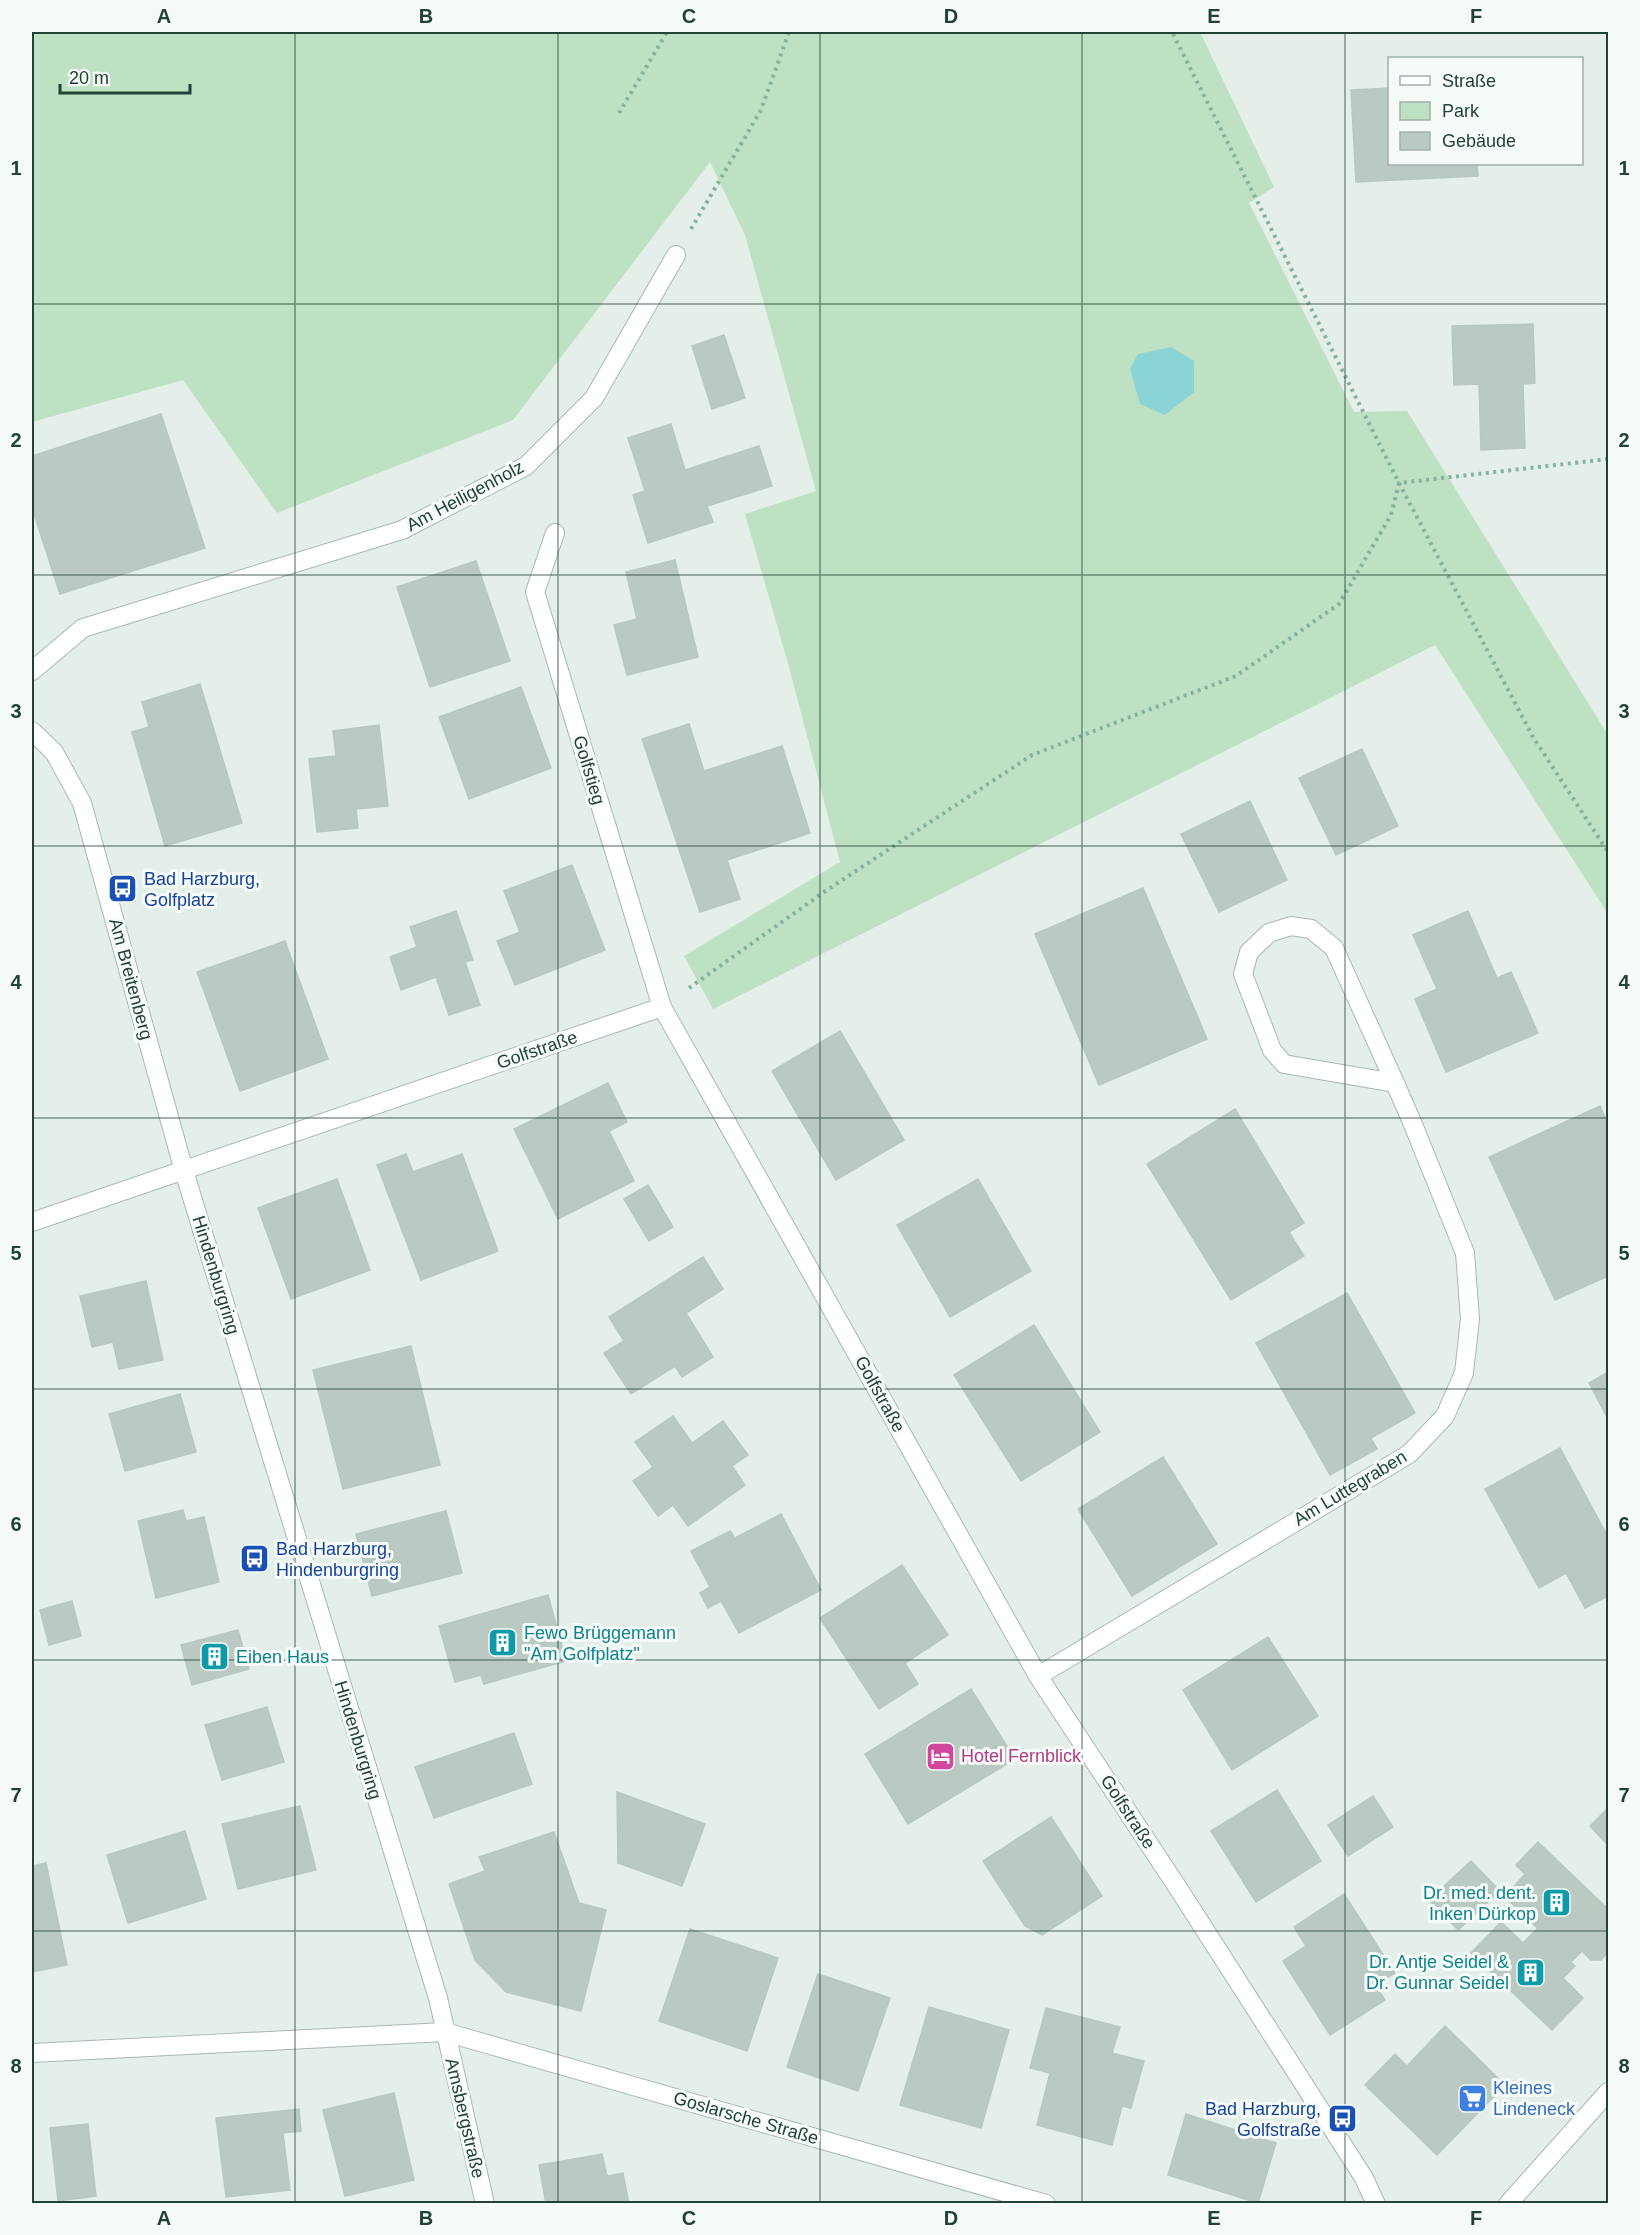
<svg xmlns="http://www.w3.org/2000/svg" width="1640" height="2235" viewBox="0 0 1640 2235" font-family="Helvetica,sans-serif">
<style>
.green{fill:#bde1c2}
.water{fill:#8bd4d6}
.building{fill:#bacac2;stroke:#b7c9bf;stroke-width:1.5}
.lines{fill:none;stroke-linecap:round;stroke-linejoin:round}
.lane-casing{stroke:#a7b8b0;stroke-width:20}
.street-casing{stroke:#a7b8b0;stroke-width:20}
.path{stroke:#84b49f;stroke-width:4;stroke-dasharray:3 4.5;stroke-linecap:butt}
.lane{stroke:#fff;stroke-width:18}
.street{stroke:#fff;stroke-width:18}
.grid{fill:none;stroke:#224236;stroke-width:1.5;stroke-opacity:0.55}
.labels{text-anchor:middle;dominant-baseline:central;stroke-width:6;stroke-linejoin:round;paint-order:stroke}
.street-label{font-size:18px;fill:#224236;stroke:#f6fbf8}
.transit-label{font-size:18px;fill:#164399;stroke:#f6fbf8;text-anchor:start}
.culture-label{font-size:18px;fill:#0d838f;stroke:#f6fbf8;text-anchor:start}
.hotel-label{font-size:18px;fill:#b23c85;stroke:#f6fbf8;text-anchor:start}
.shop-label{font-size:18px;fill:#366cbe;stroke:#f6fbf8;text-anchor:start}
.neatline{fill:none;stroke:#224236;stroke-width:2}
.grid-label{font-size:20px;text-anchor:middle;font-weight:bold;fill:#224236}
</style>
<rect width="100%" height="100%" fill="#e5efe9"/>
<polygon class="green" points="32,32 1200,32 1274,187 1249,203 1354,412 1407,411 1608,735 1608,914 1435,645 713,1009 684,956 840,862 789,667 745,514 816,491 745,235 710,162 513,420 277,513 183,380 32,422"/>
<polygon class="water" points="1171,347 1194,361 1194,392 1165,415 1140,404 1130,369 1138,354"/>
<g class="building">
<polygon points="1390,88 1390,164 1477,164 1478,176 1356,182 1351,90"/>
<polygon points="1533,324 1535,383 1523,384 1525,448 1481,450 1479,384 1454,385 1452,326"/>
<polygon points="724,335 745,398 712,409 692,346"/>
<polygon points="161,414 205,548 60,594 32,508 32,456"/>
<polygon points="671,424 685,470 759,446 772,486 707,506 713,522 648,543 633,495 645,491 628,438"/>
<polygon points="675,560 698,657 627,675 614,625 637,619 626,572"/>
<polygon points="476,561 510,661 430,687 397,587"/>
<polygon points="200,684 242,823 165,846 132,732 149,727 142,702"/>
<polygon points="521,687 551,768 469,799 439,717"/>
<polygon points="689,724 704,771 782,746 810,833 727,860 740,899 700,912 642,739"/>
<polygon points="379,725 388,806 356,809 358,828 317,832 309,759 336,756 333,731"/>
<polygon points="1362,749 1398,826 1336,855 1299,778"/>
<polygon points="1250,801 1287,880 1219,912 1181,834"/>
<polygon points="572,865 605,950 515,985 497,941 520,932 504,891"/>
<polygon points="1143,888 1207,1039 1099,1085 1035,934"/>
<polygon points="456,911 473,960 465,962 480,1005 449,1015 436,977 401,990 390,957 417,947 410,927"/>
<polygon points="1468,911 1497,978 1511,972 1538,1033 1446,1072 1415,999 1437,989 1413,935"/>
<polygon points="285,941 328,1059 240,1091 197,972"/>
<polygon points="840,1031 904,1140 836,1180 772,1071"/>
<polygon points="608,1083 627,1122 609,1131 634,1181 558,1219 514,1129"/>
<polygon points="1600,1106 1608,1124 1608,1276 1555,1300 1489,1157"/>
<polygon points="1235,1109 1304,1223 1289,1232 1304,1256 1231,1300 1147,1164"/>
<polygon points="406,1154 413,1172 462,1154 498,1251 421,1280 377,1165"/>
<polygon points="337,1179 370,1270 291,1299 258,1208"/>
<polygon points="978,1179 1031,1271 950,1317 897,1225"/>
<polygon points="648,1185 673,1227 649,1241 624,1199"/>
<polygon points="703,1257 723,1289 686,1313 713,1357 682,1377 675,1366 631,1394 604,1353 624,1341 609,1317"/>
<polygon points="146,1281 163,1360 119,1369 113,1342 92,1347 80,1296"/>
<polygon points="1347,1293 1415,1413 1371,1438 1377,1449 1330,1475 1256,1343"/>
<polygon points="1034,1325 1100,1432 1021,1481 954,1375"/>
<polygon points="411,1346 440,1465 343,1489 313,1370"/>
<polygon points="1608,1372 1608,1419 1589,1383"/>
<polygon points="180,1394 196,1452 125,1471 109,1414"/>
<polygon points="673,1416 692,1443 723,1421 748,1455 732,1466 745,1485 688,1526 673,1505 658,1516 633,1481 653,1467 635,1442"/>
<polygon points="1560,1448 1608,1537 1608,1596 1585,1608 1566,1573 1539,1588 1485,1489"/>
<polygon points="1163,1457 1217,1544 1132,1596 1078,1509"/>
<polygon points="183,1510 186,1521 204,1517 219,1582 156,1598 138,1521"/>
<polygon points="446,1511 462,1573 372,1596 356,1534"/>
<polygon points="781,1514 821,1590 739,1633 721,1601 708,1608 700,1593 710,1587 691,1551 730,1531 735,1538"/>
<polygon points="902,1565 948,1635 905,1663 918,1684 879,1709 820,1618"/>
<polygon points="548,1595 566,1661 484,1684 481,1675 455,1682 439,1626"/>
<polygon points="72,1601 81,1636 49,1645 40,1610"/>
<polygon points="238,1630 249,1669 192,1685 181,1645"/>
<polygon points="1268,1637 1318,1716 1232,1770 1183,1690"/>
<polygon points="971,1689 1015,1759 908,1824 865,1754"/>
<polygon points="267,1707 284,1762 222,1780 205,1725"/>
<polygon points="514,1733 532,1784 434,1818 415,1767"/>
<polygon points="1277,1790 1321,1861 1256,1902 1211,1831"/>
<polygon points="617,1792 705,1824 682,1886 618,1863"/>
<polygon points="1373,1796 1393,1827 1348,1856 1328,1825"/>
<polygon points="300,1806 316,1870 238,1889 222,1824"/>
<polygon points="1608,1808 1608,1845 1590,1826"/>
<polygon points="1051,1817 1102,1896 1042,1935 1025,1926 983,1861"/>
<polygon points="185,1831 206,1899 128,1923 107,1855"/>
<polygon points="554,1832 579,1903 606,1910 581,2011 506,1992 475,1960 449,1884 485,1871 479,1857"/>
<polygon points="1538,1842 1608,1909 1608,1952 1601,1960 1591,1960 1582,1951 1572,1961 1505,1897 1525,1874 1516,1865"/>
<polygon points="1471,1861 1500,1891 1458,1930 1429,1900"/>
<polygon points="46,1863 67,1965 32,1972 32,1866"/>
<polygon points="1344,1894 1395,1973 1375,1985 1385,2000 1330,2035 1283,1961 1306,1946 1294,1927"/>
<polygon points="1501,1922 1523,1943 1537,1929 1575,1966 1563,1978 1583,1998 1552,2030 1471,1953"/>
<polygon points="690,1929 778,1958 747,2051 659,2021"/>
<polygon points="818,1974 890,1998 858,2091 787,2067"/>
<polygon points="929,2007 1009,2030 981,2128 900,2105"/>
<polygon points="1046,2008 1120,2027 1112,2053 1144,2061 1131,2108 1122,2106 1112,2145 1037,2125 1050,2073 1030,2068"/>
<polygon points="1445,2026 1505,2085 1437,2155 1365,2085 1395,2054 1407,2066"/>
<polygon points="394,2093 414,2180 345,2196 323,2110"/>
<polygon points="299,2109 301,2131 283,2133 290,2190 226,2197 216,2118"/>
<polygon points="1186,2114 1276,2143 1258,2203 1168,2175"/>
<polygon points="88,2124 96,2196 58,2201 50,2128"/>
<polygon points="602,2154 607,2176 623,2173 629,2204 546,2204 539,2165"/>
</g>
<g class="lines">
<defs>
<polyline id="lane" points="32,671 83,628 402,530 526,466 594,398 676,255"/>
<g id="street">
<polyline points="555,533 535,592 662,1007"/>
<polyline points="32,731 54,752 82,803 184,1171 438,1998 485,2204"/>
<polyline points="32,1222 662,1007 1038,1676 1178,1888 1364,2178 1376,2204"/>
<polyline points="1038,1676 1409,1454 1445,1416 1464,1373 1470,1319 1465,1253 1412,1122 1395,1083 1334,948 1311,929 1291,926 1269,933 1249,952 1243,974 1272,1050 1284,1064 1395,1083"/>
<polyline points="32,2053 445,2032 1046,2204"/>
<polyline points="1508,2204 1608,2092"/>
</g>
</defs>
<use href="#lane" class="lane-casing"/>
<use href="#street" class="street-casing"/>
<g class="path">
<polyline points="619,113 667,32"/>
<polyline points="691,229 761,110 789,32"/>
<polyline points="1608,459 1399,483 1533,737 1608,852"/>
<polyline points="689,988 824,892 1032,755 1236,676 1339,604 1391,515 1399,483 1172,32"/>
</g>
<use href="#lane" class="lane"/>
<use href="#street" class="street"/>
</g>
<path class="grid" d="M295,32V2204M558,32V2204M820,32V2204M1082,32V2204M1345,32V2204M32,304H1608M32,575H1608M32,846H1608M32,1118H1608M32,1389H1608M32,1660H1608M32,1931H1608"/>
<defs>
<symbol id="bus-square" viewBox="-11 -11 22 22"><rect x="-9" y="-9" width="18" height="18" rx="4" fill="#1a4fb4" stroke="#f6fbf8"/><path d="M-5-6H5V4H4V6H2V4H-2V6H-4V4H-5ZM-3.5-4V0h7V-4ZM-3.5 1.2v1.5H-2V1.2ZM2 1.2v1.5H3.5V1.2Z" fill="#fff"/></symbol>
<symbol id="building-square" viewBox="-11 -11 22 22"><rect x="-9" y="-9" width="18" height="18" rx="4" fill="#0f9aa8" stroke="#f6fbf8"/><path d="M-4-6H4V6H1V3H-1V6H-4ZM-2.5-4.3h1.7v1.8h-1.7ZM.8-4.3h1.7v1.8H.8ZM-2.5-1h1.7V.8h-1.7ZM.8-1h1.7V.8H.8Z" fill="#fff"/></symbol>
<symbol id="hotel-square" viewBox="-11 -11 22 22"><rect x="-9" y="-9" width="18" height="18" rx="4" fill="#d1479c" stroke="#f6fbf8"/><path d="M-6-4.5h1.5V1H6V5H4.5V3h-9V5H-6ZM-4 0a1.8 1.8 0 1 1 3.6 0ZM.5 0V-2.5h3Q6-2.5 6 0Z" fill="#fff"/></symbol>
<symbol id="supermarket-square" viewBox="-11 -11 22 22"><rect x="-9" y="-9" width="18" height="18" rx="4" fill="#3f7fe0" stroke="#f6fbf8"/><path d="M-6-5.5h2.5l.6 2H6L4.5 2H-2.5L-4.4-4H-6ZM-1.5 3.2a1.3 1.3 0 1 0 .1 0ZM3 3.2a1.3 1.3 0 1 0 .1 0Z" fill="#fff"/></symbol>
</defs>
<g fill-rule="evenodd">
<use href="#bus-square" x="106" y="872" width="33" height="33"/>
<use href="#bus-square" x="238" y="1542" width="33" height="33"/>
<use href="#building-square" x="486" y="1626" width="33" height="33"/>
<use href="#building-square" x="198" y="1640" width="33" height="33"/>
<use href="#hotel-square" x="924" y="1740" width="33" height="33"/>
<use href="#building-square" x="1540" y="1886" width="33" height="33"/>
<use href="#building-square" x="1514" y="1956" width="33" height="33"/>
<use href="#supermarket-square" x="1456" y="2082" width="33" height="33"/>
<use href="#bus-square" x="1326" y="2102" width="33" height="33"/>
</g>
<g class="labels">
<g class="street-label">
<text transform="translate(465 496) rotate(-28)">Am Heiligenholz</text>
<text transform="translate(589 770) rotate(73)">Golfstieg</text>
<text transform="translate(131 979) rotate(75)">Am Breitenberg</text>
<text transform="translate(537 1050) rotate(-19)">Golfstraße</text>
<text transform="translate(216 1275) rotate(73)">Hindenburgring</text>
<text transform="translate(880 1394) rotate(61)">Golfstraße</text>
<text transform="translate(1350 1488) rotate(-31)">Am Luttegraben</text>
<text transform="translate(358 1740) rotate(73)">Hindenburgring</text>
<text transform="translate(1128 1812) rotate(57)">Golfstraße</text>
<text transform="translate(465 2118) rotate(77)">Amsbergstraße</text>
<text transform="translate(746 2118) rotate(16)">Goslarsche Straße</text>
</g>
<g class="transit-label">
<text x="144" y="879">Bad Harzburg,<tspan x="144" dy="21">Golfplatz</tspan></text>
<text x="276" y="1549">Bad Harzburg,<tspan x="276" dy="21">Hindenburgring</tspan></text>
<text x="1321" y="2109" text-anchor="end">Bad Harzburg,<tspan x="1321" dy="21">Golfstraße</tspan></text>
</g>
<g class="culture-label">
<text x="524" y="1633">Fewo Brüggemann<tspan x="524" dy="21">"Am Golfplatz"</tspan></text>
<text x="236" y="1657">Eiben Haus</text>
<text x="1536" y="1893" text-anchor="end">Dr. med. dent.<tspan x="1536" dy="21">Inken Dürkop</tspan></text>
<text x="1509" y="1962" text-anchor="end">Dr. Antje Seidel &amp;<tspan x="1509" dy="21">Dr. Gunnar Seidel</tspan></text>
</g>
<g class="hotel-label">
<text x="961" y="1756">Hotel Fernblick</text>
</g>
<g class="shop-label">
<text x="1493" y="2088">Kleines<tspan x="1493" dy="21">Lindeneck</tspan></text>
</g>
</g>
<rect width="1640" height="2235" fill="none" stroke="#f6fbf8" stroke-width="66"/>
<rect x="1388" y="57" width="195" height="108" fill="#f6fbf8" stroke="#a1b1aa" stroke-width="1.5"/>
<rect x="1400" y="76" width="30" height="9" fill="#ffffff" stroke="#a1b1aa" stroke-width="1.5"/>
<text x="1442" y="87" font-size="18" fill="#224236">Straße</text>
<rect x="1400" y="102" width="30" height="18" fill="#bde1c2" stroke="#a1b1aa" stroke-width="1.5"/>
<text x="1442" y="117" font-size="18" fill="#224236">Park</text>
<rect x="1400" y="132" width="30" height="18" fill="#bacac2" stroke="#a1b1aa" stroke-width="1.5"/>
<text x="1442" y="147" font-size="18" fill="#224236">Gebäude</text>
<path d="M60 84v9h130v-9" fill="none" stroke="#224236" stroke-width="3"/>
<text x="69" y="84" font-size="18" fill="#224236" stroke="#f6fbf8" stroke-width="4.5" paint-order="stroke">20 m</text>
<rect x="33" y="33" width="1574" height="2169" class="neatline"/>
<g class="grid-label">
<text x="164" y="23">A</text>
<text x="426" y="23">B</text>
<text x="689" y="23">C</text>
<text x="951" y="23">D</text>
<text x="1214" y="23">E</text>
<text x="1476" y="23">F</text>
<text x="16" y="175">1</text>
<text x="1624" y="175">1</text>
<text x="16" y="447">2</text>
<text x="1624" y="447">2</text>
<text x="16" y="718">3</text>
<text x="1624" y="718">3</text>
<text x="16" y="989">4</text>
<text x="1624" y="989">4</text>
<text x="16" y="1260">5</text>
<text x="1624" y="1260">5</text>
<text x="16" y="1531">6</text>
<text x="1624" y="1531">6</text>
<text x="16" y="1802">7</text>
<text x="1624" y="1802">7</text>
<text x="16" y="2073">8</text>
<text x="1624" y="2073">8</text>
<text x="164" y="2225">A</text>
<text x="426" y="2225">B</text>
<text x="689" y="2225">C</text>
<text x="951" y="2225">D</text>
<text x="1214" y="2225">E</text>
<text x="1476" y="2225">F</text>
</g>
</svg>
